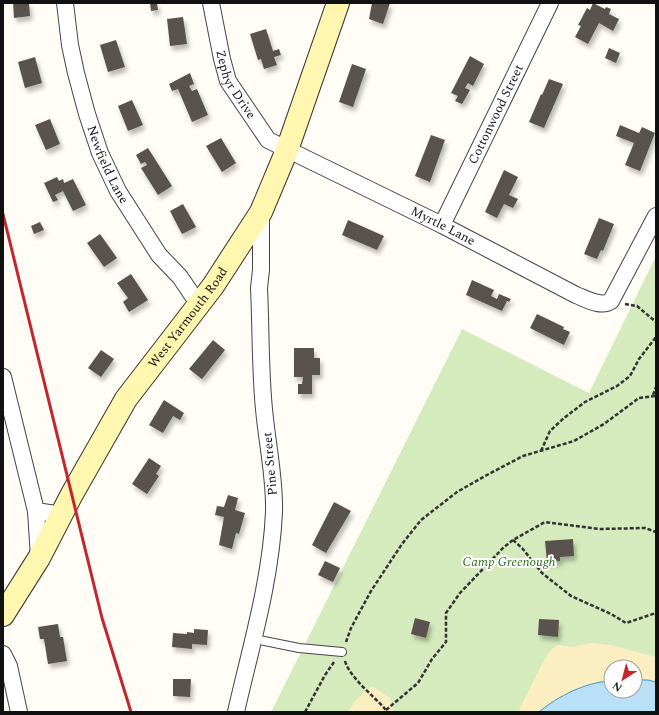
<svg xmlns="http://www.w3.org/2000/svg" width="659" height="715" viewBox="0 0 659 715" font-family="Spectral,serif">
<style>
.green{fill:#d5ebbd;fill-rule:evenodd}
.sand{fill:#fbeec1}
.water{fill:#b9e0f7;stroke:#3f96cf}
.building{fill:#5a524d;filter:url(#shadow)}
.lines{fill:none;stroke-linecap:round;stroke-linejoin:round}
.lane-casing{stroke:#444;stroke-width:10}
.street-casing{stroke:#444;stroke-width:18}
.secondary-casing{stroke:#333;stroke-width:24}
.path{stroke:#333;stroke-width:2.5;stroke-dasharray:4 2;stroke-linecap:butt}
.lane{stroke:#fff;stroke-width:8}
.street{stroke:#fff;stroke-width:16}
.secondary{stroke:#fff6b0;stroke-width:22}
.rail{stroke:#c4262e;stroke-width:3}
.labels{text-anchor:middle;dominant-baseline:central;stroke-width:4;stroke-linejoin:round;paint-order:stroke}
.street-label{font-size:13px;fill:#111;stroke:#fff}
.park-label{font-size:13px;font-style:italic;fill:#2f6b1f;stroke:#fff}
</style>
<defs>
<filter id="shadow"><feDropShadow dx="2.5" dy="4.5" stdDeviation="2" flood-color="#0004"/></filter>
</defs>
<rect width="100%" height="100%" fill="#fffdf5"/>
<path class="green" d="M656,256V712H271L462,329L589,393ZM611,667H635V691H611Z"/>
<g class="sand">
<polygon points="590,643 611,645 655,657 656,682 648,680 635,680 635,667 611,667 611,681 599,681 554,700 539,712 518,712 544,660 552,649 558,645 573,647"/>
<polygon points="372,686 390,698 394,712 348,712 355,701"/>
</g>
<path class="water" d="M635,680H648L656,682V712H539C558,696 586,682 611,681V691H635Z"/>
<g class="building">
<polygon points="13,3 29,3 30,16 14,18"/>
<polygon points="150,3 157,3 158,10 151,11"/>
<polygon points="372,3 390,3 383,24 369,19"/>
<polygon points="593,3 605,9 606,7 611,9 609,14 619,19 613,31 599,23 588,44 575,37 581,26 578,25 587,8 590,10"/>
<polygon points="183,17 187,44 170,46 167,19"/>
<polygon points="266,29 273,51 279,49 281,55 274,57 277,65 264,69 261,59 258,60 250,34"/>
<polygon points="116,40 125,67 108,72 100,45"/>
<polygon points="609,48 620,53 616,63 605,58"/>
<polygon points="470,56 484,64 473,86 468,83 465,88 470,90 462,104 455,101 458,96 451,93"/>
<polygon points="35,57 42,83 25,88 18,62"/>
<polygon points="352,64 366,69 353,107 339,102"/>
<polygon points="190,73 194,84 189,86 192,91 197,89 208,115 192,122 178,89 172,91 169,84"/>
<polygon points="549,79 563,84 544,128 529,122 541,94 542,95"/>
<polygon points="132,100 143,125 128,131 118,106"/>
<polygon points="50,119 60,144 46,150 35,125"/>
<polygon points="620,125 639,133 642,127 655,133 640,171 625,165 634,143 616,136"/>
<polygon points="431,135 445,140 430,182 415,176"/>
<polygon points="221,138 236,163 222,172 206,146"/>
<polygon points="148,148 172,186 158,195 141,168 147,165 145,162 141,164 136,155"/>
<polygon points="504,170 518,177 509,195 518,199 513,208 504,204 497,218 485,212"/>
<polygon points="57,177 59,181 63,179 64,183 73,179 86,205 73,211 63,191 55,195 58,200 53,202 44,183"/>
<polygon points="183,204 196,227 182,234 170,211"/>
<polygon points="599,218 614,224 603,251 601,250 597,259 584,254"/>
<polygon points="348,220 384,236 377,250 342,235"/>
<polygon points="40,222 44,230 34,234 31,226"/>
<polygon points="100,234 117,258 104,267 87,243"/>
<polygon points="131,274 148,300 129,312 123,302 128,298 117,283"/>
<polygon points="472,280 494,290 491,296 497,299 499,294 511,299 509,302 507,301 502,311 466,295"/>
<polygon points="537,314 564,327 563,329 570,332 564,345 530,328"/>
<polygon points="213,340 225,350 202,379 189,369"/>
<polygon points="294,348 314,348 314,358 320,358 320,375 312,375 312,394 298,394 298,384 302,384 303,377 294,377"/>
<polygon points="101,350 114,359 101,377 88,368"/>
<polygon points="164,400 184,413 180,420 173,416 163,433 149,425"/>
<polygon points="149,458 161,466 156,474 159,476 147,494 132,484"/>
<polygon points="228,495 238,498 235,510 245,513 239,534 236,533 232,549 219,545 224,517 215,515 217,506 224,507"/>
<polygon points="334,502 351,511 326,553 312,545"/>
<polygon points="573,539 574,556 560,557 560,561 547,562 545,541"/>
<polygon points="325,561 340,568 333,582 318,575"/>
<polygon points="415,618 430,622 426,638 411,634"/>
<polygon points="539,619 559,620 558,637 538,635"/>
<polygon points="58,624 60,637 63,637 67,661 48,664 44,639 40,639 38,627"/>
<polygon points="194,629 208,630 207,645 192,644 192,649 172,647 173,633 187,634 187,632 194,633"/>
<polygon points="173,679 191,679 190,697 173,696"/>
</g>
<g class="lines">
<defs>
<polyline id="lane" points="254,639 299,648 342,652"/>
<g id="street">
<path id="s1" d="M65,3L70,45L76,73L87,114L100,153L118,191L159,255L180,277L199,305"/>
<path id="s2" d="M211,3L222,59L228,81L268,140L442,225L576,295C586,299 601,308 611,301L656,216"/>
<path id="s3" d="M442,225L550,3"/>
<polyline points="3,377 36,511 62,515"/>
<polyline points="36,511 39,558"/>
<polyline points="3,654 9,666 19,712"/>
<path d="M236,712C251,646 271,580 274,512C275,478 267,443 264,409C260,369 261,328 259,288L261,270V212"/>
</g>
<g id="secondary">
<path id="s4" d="M3,615L39,558L72,494L126,399L213,286L261,212L287,150L338,3"/>
</g>
</defs>
<use href="#lane" class="lane-casing"/>
<use href="#street" class="street-casing"/>
<use href="#secondary" class="secondary-casing"/>
<g class="path">
<polyline points="625,304 637,306 656,322"/>
<polyline points="653,395 656,387"/>
<polyline points="541,451 550,431 564,418 585,402 617,386 630,376 639,359 656,337"/>
<polyline points="513,540 522,548 542,573 571,596 611,614 626,623 656,613"/>
<polyline points="346,642 351,628 371,591 402,544 421,520 457,492 485,476 523,456 574,441 604,424 639,398 656,396"/>
<path d="M345,661C350,678 374,696 386,710V712"/>
<polyline points="386,710 418,683 432,659 446,642 446,613 460,593 503,548 513,540 545,522 600,529 645,528 656,532"/>
<polyline points="305,712 325,675 334,662"/>
</g>
<use href="#lane" class="lane"/>
<use href="#street" class="street"/>
<use href="#secondary" class="secondary"/>
<polyline class="rail" points="3,214 102,618 131,712"/>
</g>
<g class="labels">
<g class="street-label">
<text stroke="none"><textPath href="#s2" startOffset="86">Zephyr Drive</textPath></text>
<text stroke="none"><textPath href="#s3" startOffset="123">Cottonwood Street</textPath></text>
<text stroke="none"><textPath href="#s1" startOffset="168">Newfield Lane</textPath></text>
<text stroke="none"><textPath href="#s2" startOffset="346">Myrtle Lane</textPath></text>
<text stroke="none"><textPath href="#s4" startOffset="351">West Yarmouth Road</textPath></text>
<text transform="translate(270 464) rotate(-95)">Pine Street</text>
</g>
<g class="park-label">
<text x="509" y="562">Camp Greenough</text>
</g>
</g>
<rect width="659" height="715" fill="none" stroke="#111111" stroke-width="8"/>
<g transform="translate(623 679) rotate(216)"><circle r="19" fill="#ffffff" stroke="#a0a0a0"/>
<path d="M0-3L7 15L0 10L-7 15Z" fill="#c4262e"/>
<text y="-6" font-size="11" font-weight="bold" text-anchor="middle" fill="#111111">N</text>
</g>
</svg>
